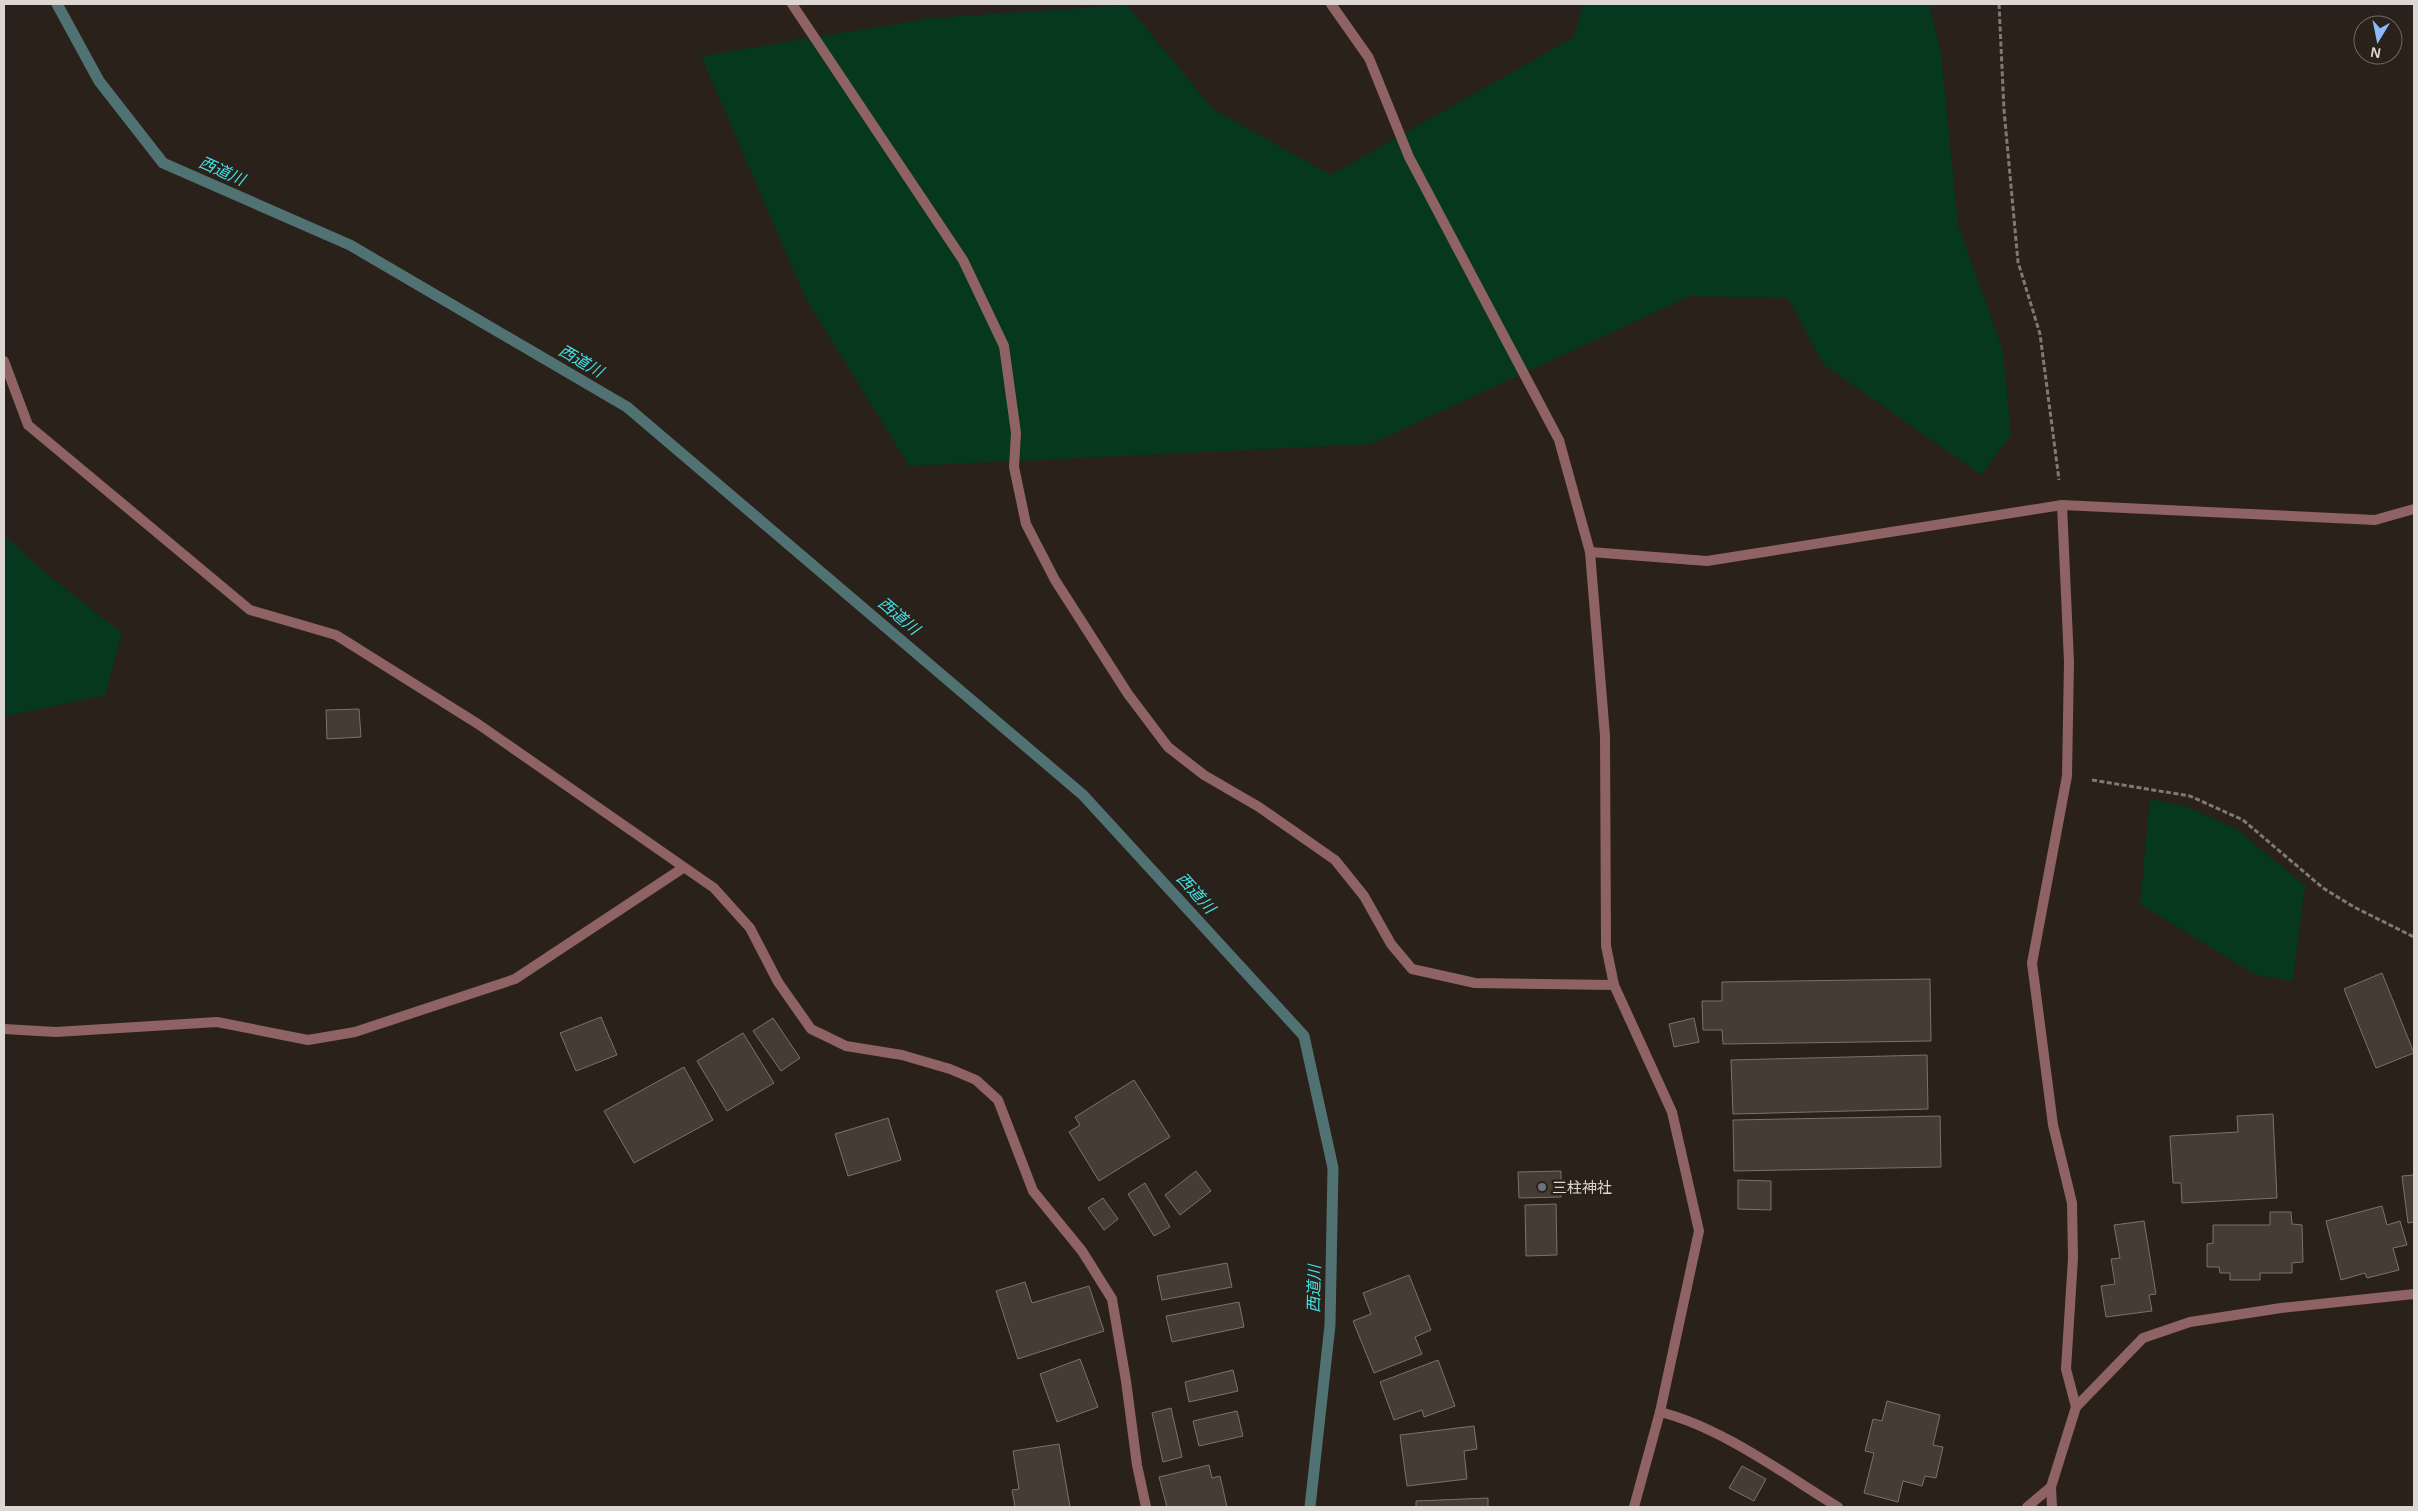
<svg xmlns="http://www.w3.org/2000/svg" width="2418" height="1511" viewBox="0 0 2418 1511" font-family="Helvetica,'Noto Sans JP',sans-serif">
<style>
.green{fill:#06381e}
.lines{fill:none;stroke-linecap:round;stroke-linejoin:round}
.stream{stroke:#517272;stroke-width:11}
.building{fill:#453c34;stroke:#7b7269}
.path{stroke:#807973;stroke-width:3;stroke-dasharray:5 2.5;stroke-linecap:butt}
.minor{stroke:#8f6264;stroke-width:10}
.worship-dot{fill:#6b7280;stroke:#29211a;stroke-width:2}
.labels{text-anchor:middle;dominant-baseline:central;stroke-width:4.5;stroke-linejoin:round;paint-order:stroke}
.poi-label{font-size:15px;fill:#dcd7d2;stroke:#29211a;text-anchor:start}
.water-label{font-size:16px;font-style:italic;fill:#40e1e7;stroke:#29211a}
</style>
<rect width="100%" height="100%" fill="#29211a"/>
<g class="green">
<polygon points="1583,4 1929,4 1941,53 1958,225 2003,351 2011,435 1981,475 1823,364 1788,298 1690,296 1371,444 909,466 806,299 701,56 932,18 1127,5 1213,109 1331,175 1574,37"/>
<polygon points="4,535 48,575 122,633 105,695 4,717"/>
<polygon points="2150,799 2188,807 2238,830 2305,886 2293,981 2256,975 2140,904"/>
</g>
<g class="lines">
<polyline class="stream" points="57,4 99,81 163,163 350,245 627,407 1083,795 1304,1036 1333,1168 1330,1325 1310,1507"/>
</g>
<g class="building">
<polygon points="359,709 361,737 327,739 326,710"/>
<polygon points="2382,973 2414,1053 2376,1068 2344,989"/>
<polygon points="1930,979 1931,1041 1723,1044 1722,1030 1703,1030 1702,1001 1722,1001 1722,982"/>
<polygon points="601,1017 617,1055 576,1071 560,1033"/>
<polygon points="773,1018 800,1058 781,1071 753,1031"/>
<polygon points="1694,1018 1699,1042 1674,1047 1669,1024"/>
<polygon points="743,1033 774,1083 727,1111 697,1061"/>
<polygon points="1927,1055 1928,1109 1733,1114 1731,1060"/>
<polygon points="684,1067 713,1120 634,1163 604,1111"/>
<polygon points="1134,1080 1170,1137 1099,1181 1069,1132 1080,1125 1075,1117"/>
<polygon points="2273,1114 2277,1198 2182,1203 2181,1183 2173,1183 2170,1136 2238,1132 2237,1116"/>
<polygon points="1940,1116 1941,1167 1734,1171 1733,1120"/>
<polygon points="888,1118 901,1160 848,1176 835,1134"/>
<polygon points="1196,1171 1211,1191 1180,1215 1165,1195"/>
<polygon points="1561,1171 1561,1197 1519,1198 1518,1172"/>
<polygon points="2414,1175 2414,1222 2408,1223 2402,1176"/>
<polygon points="1738,1180 1771,1181 1771,1210 1738,1209"/>
<polygon points="1145,1183 1170,1227 1154,1236 1128,1194"/>
<polygon points="1103,1198 1118,1219 1104,1230 1088,1208"/>
<polygon points="1556,1204 1557,1255 1526,1256 1525,1205"/>
<polygon points="2382,1206 2387,1225 2400,1221 2407,1245 2393,1248 2399,1270 2367,1278 2365,1273 2341,1280 2326,1221"/>
<polygon points="2270,1212 2291,1212 2292,1224 2302,1225 2303,1262 2292,1263 2292,1273 2260,1273 2260,1280 2230,1280 2230,1273 2220,1273 2219,1267 2207,1267 2207,1244 2213,1243 2213,1225 2270,1225"/>
<polygon points="2144,1221 2156,1294 2149,1295 2152,1311 2106,1317 2101,1286 2115,1284 2111,1259 2120,1258 2114,1225"/>
<polygon points="1227,1263 1232,1287 1162,1300 1157,1276"/>
<polygon points="1409,1275 1431,1330 1415,1337 1422,1354 1374,1373 1353,1321 1371,1314 1363,1293"/>
<polygon points="1025,1282 1032,1303 1089,1286 1104,1331 1018,1359 996,1291"/>
<polygon points="1239,1302 1244,1327 1172,1342 1166,1316"/>
<polygon points="1080,1359 1098,1407 1057,1422 1040,1374"/>
<polygon points="1438,1360 1455,1406 1424,1417 1422,1410 1394,1420 1380,1382"/>
<polygon points="1233,1370 1238,1391 1189,1402 1185,1382"/>
<polygon points="1887,1401 1940,1415 1933,1445 1943,1447 1936,1478 1925,1476 1922,1486 1903,1481 1898,1502 1864,1493 1874,1453 1865,1451 1873,1419 1882,1421"/>
<polygon points="1171,1408 1182,1457 1163,1462 1152,1413"/>
<polygon points="1237,1411 1243,1436 1199,1446 1193,1421"/>
<polygon points="1474,1426 1477,1449 1464,1451 1467,1479 1407,1486 1400,1435"/>
<polygon points="1059,1444 1070,1507 1015,1507 1012,1490 1019,1489 1013,1451"/>
<polygon points="1209,1465 1212,1478 1220,1476 1227,1507 1167,1507 1159,1477"/>
<polygon points="1742,1466 1766,1479 1754,1501 1729,1488"/>
<polygon points="1488,1498 1488,1507 1416,1507 1416,1501"/>
</g>
<g class="lines">
<g class="path">
<polyline points="1999,4 2004,110 2018,262 2040,334 2059,480"/>
<polyline points="2092,780 2190,796 2243,820 2323,888 2354,907 2414,937"/>
</g>
<g class="minor">
<polyline points="792,4 963,260 1004,346 1016,433 1014,467 1026,524 1055,580 1128,694 1168,747 1204,775 1259,807 1335,860 1364,896 1391,944 1412,969 1475,983 1614,985"/>
<polyline points="1331,4 1369,58 1409,157 1559,440 1590,552 1605,736 1606,946 1614,985 1672,1112 1699,1231 1660,1412 1634,1507"/>
<polyline points="4,361 28,425 250,610 336,635 478,724 714,888 750,928 778,982 811,1029 846,1046 902,1055 950,1069 976,1080 998,1100 1033,1191 1082,1251 1112,1299 1126,1381 1137,1465 1146,1507"/>
<polyline points="2062,505 2069,662 2067,776 2032,963 2053,1125 2072,1203 2073,1258 2066,1369 2076,1407"/>
<polyline points="1590,552 1707,561 2062,505 2375,520 2414,509"/>
<polyline points="4,1029 56,1032 217,1022 308,1040 355,1032 515,979 683,868"/>
<path d="M1660,1412C1721,1427 1784,1474 1838,1507"/>
<polyline points="2027,1507 2051,1487"/>
<polyline points="2052,1507 2051,1487 2076,1407 2143,1338 2190,1322 2281,1308 2414,1294"/>
</g>
</g>
<circle class="worship-dot" cx="1542" cy="1187" r="5"/>
<g class="labels">
<g class="poi-label">
<text x="1552" y="1187">三柱神社</text>
</g>
<g class="water-label">
<text transform="translate(222 171) rotate(24)">西道川</text>
<text transform="translate(581 361) rotate(30)">西道川</text>
<text transform="translate(899 616) rotate(40)">西道川</text>
<text transform="translate(1196 893) rotate(48)">西道川</text>
<text transform="translate(1314 1289) rotate(-89)">西道川</text>
</g>
</g>
<rect width="2418" height="1511" fill="none" stroke="#dcd7d2" stroke-width="10"/>
<g transform="translate(2378 40) rotate(190)"><circle r="24" fill="#29211a" stroke="#716a64"/>
<path d="M0-4L9 19L0 12L-9 19Z" fill="#8cb9fc"/>
<text y="-8" font-size="14" font-weight="bold" text-anchor="middle" fill="#dcd7d2">N</text>
</g>
</svg>
